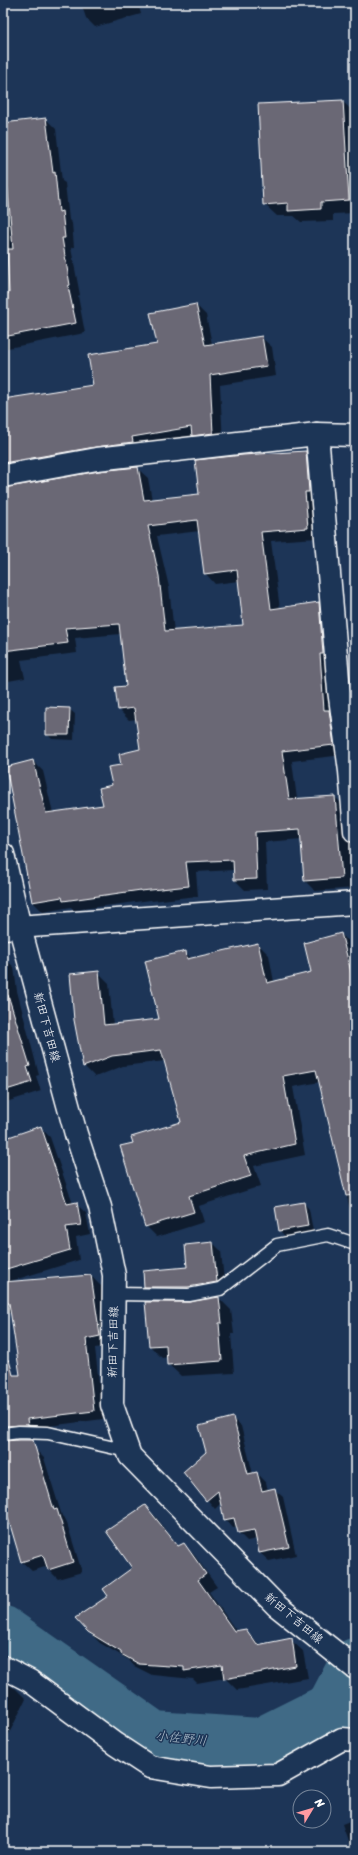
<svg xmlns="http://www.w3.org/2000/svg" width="358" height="1855" viewBox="0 0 358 1855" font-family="Sriracha,'Klee One',sans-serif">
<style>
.shadow{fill:#0007;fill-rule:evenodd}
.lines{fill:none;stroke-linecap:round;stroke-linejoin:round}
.river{stroke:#3f6a86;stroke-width:52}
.building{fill:#6b6775;stroke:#fff;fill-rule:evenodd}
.service-casing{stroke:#fff;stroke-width:15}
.minor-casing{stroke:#fff;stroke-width:25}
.tertiary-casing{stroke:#fff;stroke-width:25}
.secondary-casing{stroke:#fff;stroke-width:25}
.service{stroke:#1d3557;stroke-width:12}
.minor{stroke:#1d3557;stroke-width:22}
.tertiary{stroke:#1d3557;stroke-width:22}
.secondary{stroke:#1d3557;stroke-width:22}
.labels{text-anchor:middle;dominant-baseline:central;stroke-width:3;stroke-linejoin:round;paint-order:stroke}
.street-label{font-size:12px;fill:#fff;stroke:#1d3557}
.water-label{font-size:13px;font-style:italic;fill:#b2c3cf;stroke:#1d3557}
</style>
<rect width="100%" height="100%" fill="#1d3557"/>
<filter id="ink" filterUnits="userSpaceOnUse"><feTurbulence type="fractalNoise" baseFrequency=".025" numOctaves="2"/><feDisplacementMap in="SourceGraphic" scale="8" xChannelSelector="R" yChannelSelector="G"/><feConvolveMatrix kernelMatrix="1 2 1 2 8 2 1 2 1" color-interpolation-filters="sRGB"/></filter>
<g filter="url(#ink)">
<g class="shadow">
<polygon points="81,3 138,3 141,14 95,27 86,18"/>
<polygon points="342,101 355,113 355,213 333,214 333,221 301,222 294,216 277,216 264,204"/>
<polygon points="46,119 56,129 62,181 65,183 69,220 72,223 74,247 71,248 80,295 78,296 85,333 3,349 3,124"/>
<polygon points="196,305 206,315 212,344 261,337 272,347 276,376 220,385 223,443 3,479 3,400 94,386 158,345"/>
<path d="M306,452L316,462L318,538L271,541L280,609L318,603L329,613L343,755L292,761L297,799L335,797L345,807L351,826L352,843L355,849V888L315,891L305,881L302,839L265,842L267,889L245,890L235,880L234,870L196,872L198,896L152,901L151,900L74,910L71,907L43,912L33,902V761L43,771L53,813L104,806L122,765L141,749L137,719L129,720L119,710L127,686L121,634L75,638L77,653L21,660L25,678L3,682V489L137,468L148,478L152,500L200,495ZM200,531L205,573L215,584L239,581L244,626L174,632L169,587L157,536Z"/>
<polygon points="355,453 355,512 350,454"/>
<polygon points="69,709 75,714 74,740 52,739 47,734"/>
<polygon points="341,934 347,940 353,940 355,942 355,1231 320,1082 293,1087 305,1155 254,1166 261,1186 199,1206 204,1222 157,1237 146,1226 134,1143 183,1122 165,1061 123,1066 95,1077 84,1066 99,973 109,983 113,1025 160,1020 185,952 192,959 258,944 269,955 274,982 313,972"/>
<polygon points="3,957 14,967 17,991 39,1075 36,1076 41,1091 3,1103"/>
<polygon points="40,1127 50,1137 73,1204 76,1204 86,1213 90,1234 76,1237 79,1260 8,1282 91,1276 101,1286 110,1346 95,1348 103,1419 3,1432 3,1377 21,1376 12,1313 3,1313 3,1140"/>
<polygon points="304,1203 309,1209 313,1231 285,1236 280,1231"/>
<polygon points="213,1243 221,1251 225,1290 153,1295 145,1286 188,1268"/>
<polygon points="219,1298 231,1310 234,1334 231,1334 234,1373 181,1376 168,1364 168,1357 162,1358 150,1346 189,1303"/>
<polygon points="232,1418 241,1426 253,1474 257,1473 266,1482 268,1491 274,1489 283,1497 296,1555 269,1561 260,1553 257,1539 247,1541 239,1533 238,1527 233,1528 225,1519 221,1503 215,1509 185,1472 208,1453"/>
<polygon points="35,1449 44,1458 62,1516 66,1520 82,1572 58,1579 49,1570 48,1566 32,1571 22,1562 3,1498 3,1459"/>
<polygon points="145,1506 157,1518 179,1547 184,1544 195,1556 217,1587 209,1592 237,1632 246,1630 260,1645 291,1640 303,1651 308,1678 237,1690 225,1678 197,1683 193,1679 152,1675 134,1666 129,1660 100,1643 88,1631 109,1596 134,1568"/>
<polygon points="3,1682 16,1689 26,1699 3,1746"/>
<polygon points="355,1819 355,1852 352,1852 342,1824"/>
</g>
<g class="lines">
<polyline class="river" points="3,1632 153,1737 260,1744 332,1708 355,1664"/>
</g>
<g class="building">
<polygon points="343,100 349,200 321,202 321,209 288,211 288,203 263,205 258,104"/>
<polygon points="46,118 53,173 55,172 59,212 62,211 65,238 62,238 70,285 68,286 76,323 3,337 3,294 9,293 7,249 13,249 6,170 3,170 3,123"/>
<polygon points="196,304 205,345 262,336 267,366 210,375 213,433 192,436 191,427 132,437 133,442 95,447 3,463 3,399 93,385 88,355 157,344 150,313"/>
<path d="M306,451L309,492H305L308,528L261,532L271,609L319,602L323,654H320L324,710H329L334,745L282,751L289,799L335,796L342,878L304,881L300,829L255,832L257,879L234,880L233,860L186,862L189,886L141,891V890L63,901L62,897L32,902L6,767L33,760L46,813L103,805L99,788L112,785L108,767L121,765L119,754L140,749L134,708L118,710L115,687L126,686L119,624L65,628L68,643L3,651V488L99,471L138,467L144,500L199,494L195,460L243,455ZM197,520L204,574L237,570L243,625L165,631L159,576L148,526Z"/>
<polygon points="46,707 70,708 69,735 46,735"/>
<polygon points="341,933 355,987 355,1195 346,1196 316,1070 283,1076 295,1144 244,1156 251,1176 189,1196 194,1212 145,1227 120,1146 133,1143 131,1137 181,1122 161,1050 112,1056 83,1067 74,1020 70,974 99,971 104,1025 159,1019 145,961 186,951 187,959 258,943 267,983 311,972 304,943"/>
<polygon points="8,995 30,1066 27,1067 32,1082 3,1091 3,996"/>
<polygon points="41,1126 67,1204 77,1202 81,1225 66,1227 70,1250 3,1270 3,1139"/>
<polygon points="304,1202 308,1226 279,1231 275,1207"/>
<polygon points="213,1242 217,1282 188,1287 144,1287 143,1271 187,1267 185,1245"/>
<polygon points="91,1275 100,1336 86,1339 94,1411 27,1419 28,1425 3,1426 3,1361 9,1360 13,1375 20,1375 9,1303 3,1303 3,1282"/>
<polygon points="219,1297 222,1323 219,1323 222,1361 167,1365 166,1345 149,1346 145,1302 189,1302"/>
<polygon points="233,1417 248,1474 257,1472 262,1491 275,1488 289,1547 259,1553 254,1530 238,1533 234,1518 224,1520 218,1491 206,1501 183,1472 206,1452 199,1426"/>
<polygon points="19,1440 33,1440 54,1510 57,1509 73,1562 48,1570 43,1555 21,1562 3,1501 3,1441"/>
<polygon points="145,1505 178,1546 184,1543 206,1574 198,1580 234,1631 246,1629 257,1645 292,1638 296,1666 224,1679 222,1665 184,1671 184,1667 139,1664 121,1654 121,1652 88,1632 75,1618 108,1596 103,1589 132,1568 106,1531"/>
</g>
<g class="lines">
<defs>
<g id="service">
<polyline points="114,1294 189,1295 220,1289 277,1245 328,1235 355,1244"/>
<polyline points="3,1434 19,1432 48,1433 128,1451"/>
</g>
<g id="minor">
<polyline points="317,434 339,690 350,771 355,831"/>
<polyline points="3,476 97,459 317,434 355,435"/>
<polyline points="3,1667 30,1681 115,1744 150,1767 211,1777 278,1775 342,1739 355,1740"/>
</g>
<polyline id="tertiary" points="3,854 20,928"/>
<g id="secondary">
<polyline points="3,928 355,903"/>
<polyline points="20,928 76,1134 100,1207 114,1275 112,1405 130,1456 277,1606 355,1668"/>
</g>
</defs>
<use href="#service" class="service-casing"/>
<use href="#minor" class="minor-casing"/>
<use href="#tertiary" class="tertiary-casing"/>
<use href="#secondary" class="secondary-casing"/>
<use href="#service" class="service"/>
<use href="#minor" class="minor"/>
<use href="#tertiary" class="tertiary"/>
<use href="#secondary" class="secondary"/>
</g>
</g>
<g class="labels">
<g class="street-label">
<text transform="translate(47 1027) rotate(75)">新田下吉田線</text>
<text transform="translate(113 1342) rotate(-89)">新田下吉田線</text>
<text transform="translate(294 1618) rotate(40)">新田下吉田線</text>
</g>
<g class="water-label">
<text transform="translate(181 1738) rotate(6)">小佐野川</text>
</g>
</g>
<rect width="358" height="1855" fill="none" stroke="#1d3557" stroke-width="16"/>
<rect x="8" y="8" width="342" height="1839" fill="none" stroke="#fff" stroke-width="1.5" filter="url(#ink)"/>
<g transform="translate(312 1809) rotate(52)"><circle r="19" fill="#1d3557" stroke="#77869a"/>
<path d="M0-3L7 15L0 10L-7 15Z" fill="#ff9aa2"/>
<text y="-6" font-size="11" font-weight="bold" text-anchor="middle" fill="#ffffff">N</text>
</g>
</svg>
